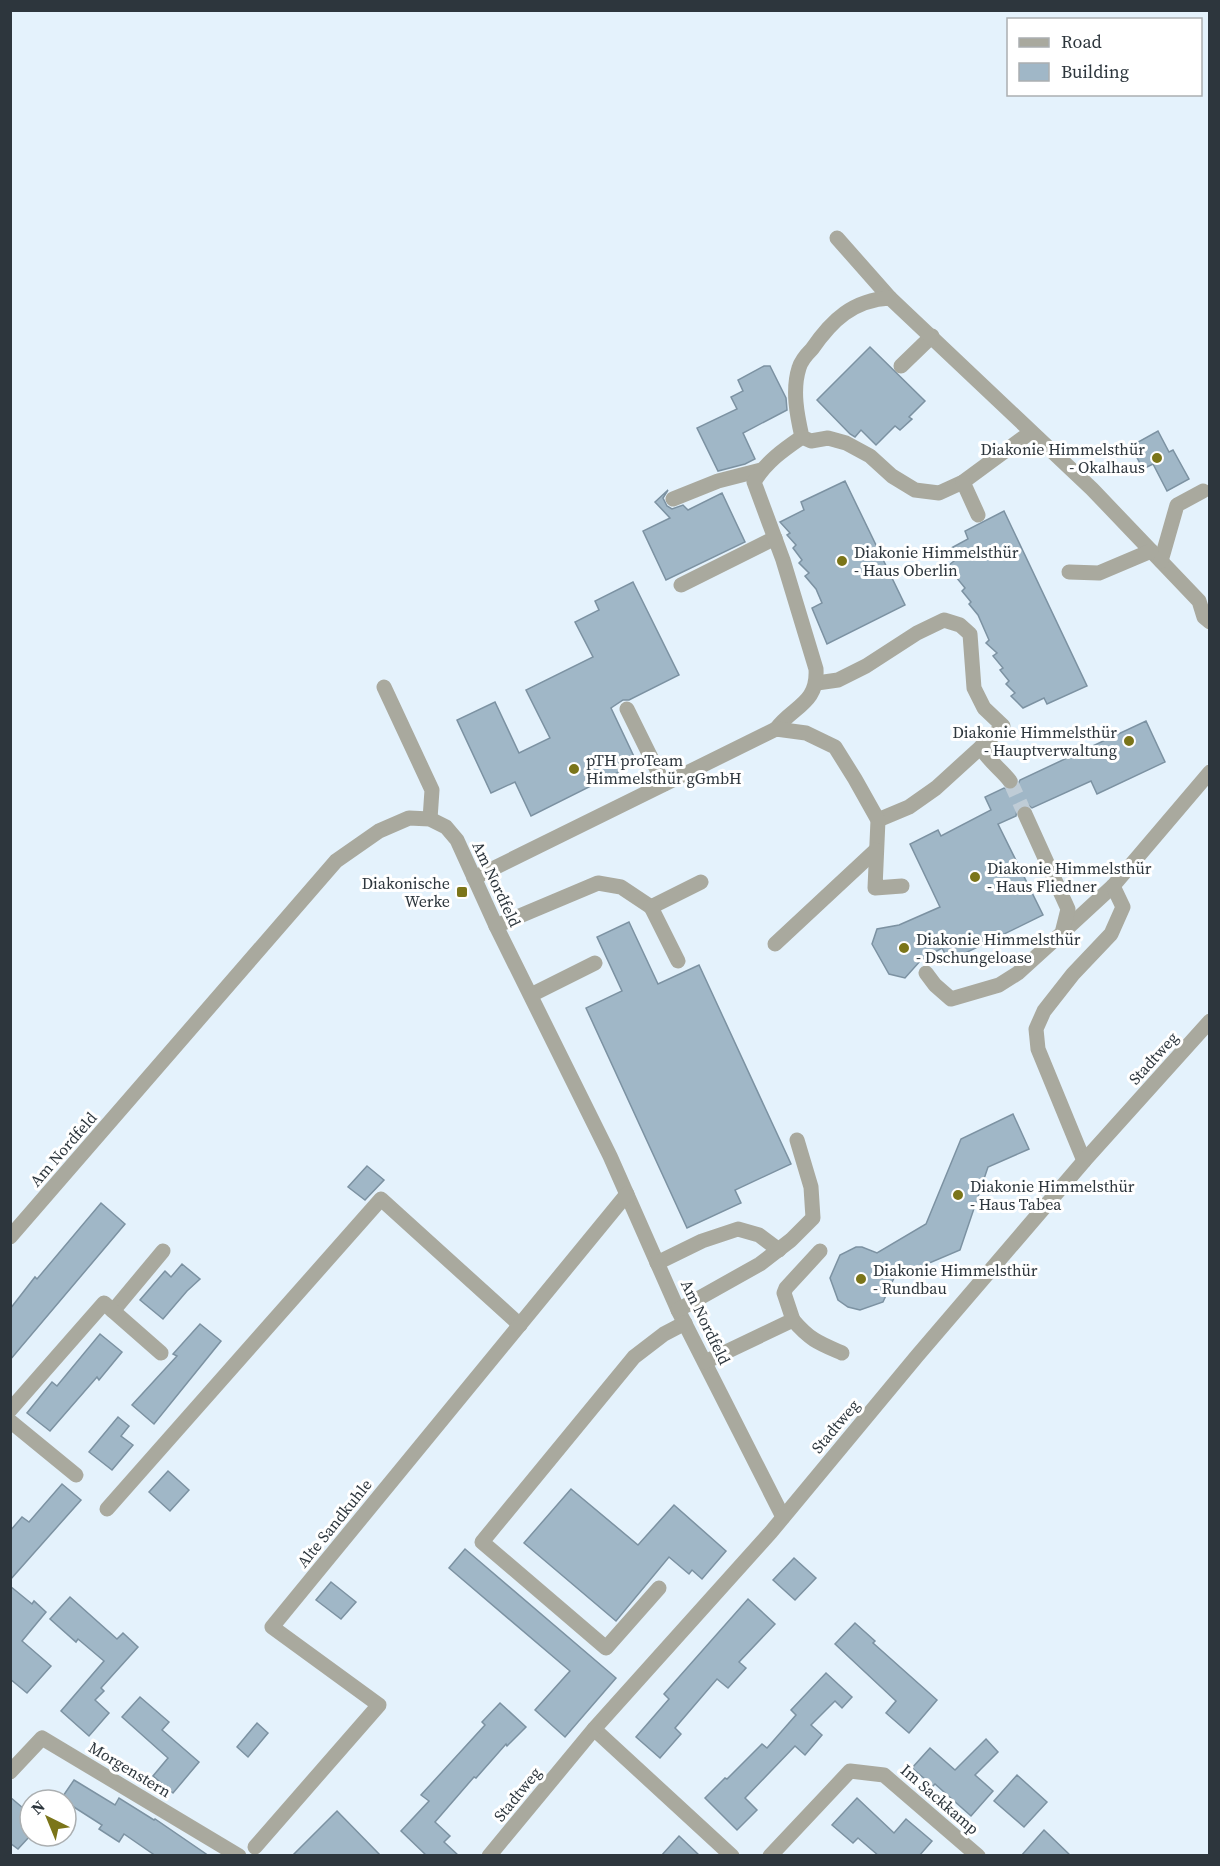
<svg xmlns="http://www.w3.org/2000/svg" width="1220" height="1866" viewBox="0 0 1220 1866" font-family="'Source Serif 4',serif">
<style>
.building{fill:#a0b7c7;stroke:#7c92a2;stroke-width:1.5}
.lines{fill:none;stroke-linecap:round;stroke-linejoin:round}
.minor-tunnel{stroke:#bfccd6;stroke-width:15;stroke-dasharray:15 8;stroke-linecap:butt}
.minor{stroke:#a9a99e;stroke-width:15}
.poi-dot{fill:#7b7519;stroke:#fff;stroke-width:2}
.labels{text-anchor:middle;dominant-baseline:central;stroke-width:6;stroke-linejoin:round;paint-order:stroke}
.poi-label{font-size:16px;fill:#2d363d;stroke:#fff;text-anchor:start}
.street-label{font-size:16px;fill:#2d363d;stroke:#fff}
</style>
<rect width="100%" height="100%" fill="#e4f2fc"/>
<g class="building">
<polygon points="870,347 925,401 909,417 912,419 900,430 895,426 876,445 861,430 855,437 850,434 817,400"/>
<polygon points="764,366 770,366 786,398 787,410 743,433 755,459 745,464 718,471 697,428 737,409 731,397 743,391 738,380"/>
<polygon points="1158,431 1169,452 1173,450 1189,479 1167,491 1153,464 1143,469 1131,446"/>
<polygon points="845,481 905,605 827,644 812,608 822,603 816,589 805,576 809,573 799,563 802,560 793,548 796,545 787,535 790,533 780,522 804,510 801,502"/>
<polygon points="668,490 663,498 667,506 672,509 683,505 688,510 722,493 745,542 666,580 643,531 670,518 655,502"/>
<polygon points="1004,511 1087,686 1047,704 1044,698 1023,708 1011,696 1015,693 1006,684 1009,681 1000,670 1003,668 993,656 997,653 986,643 989,640 978,615 969,604 971,602 962,591 965,588 956,577 959,575 949,565 954,561 944,552 968,539 965,531"/>
<polygon points="633,582 679,675 629,700 623,700 611,708 637,763 531,816 515,782 491,793 457,720 495,702 519,753 550,738 526,690 593,657 575,622 599,610 595,601"/>
<polygon points="1146,721 1165,762 1097,794 1091,781 1032,808 1027,804 1022,805 1017,809 1016,816 998,824 1043,915 949,961 942,948 921,960 905,978 889,974 872,944 877,929 899,925 940,907 910,844 938,830 941,836 991,810 985,797 1004,788 1011,791 1016,789 1020,780"/>
<polygon points="629,922 658,984 699,965 791,1164 735,1190 741,1203 687,1228 586,1008 622,991 597,937"/>
<polygon points="1013,1114 1029,1149 988,1167 960,1250 894,1278 883,1302 860,1310 848,1307 838,1300 830,1278 840,1255 856,1247 862,1247 877,1253 926,1224 961,1139"/>
<polygon points="367,1166 384,1180 365,1200 348,1187"/>
<polygon points="101,1203 125,1224 10,1360 10,1309 35,1277 37,1279"/>
<polygon points="182,1264 200,1279 187,1291 163,1319 140,1300 165,1271 171,1277"/>
<polygon points="200,1324 221,1341 154,1424 132,1405 177,1356 173,1354"/>
<polygon points="100,1334 122,1352 99,1380 97,1377 50,1431 27,1413 52,1382 57,1386"/>
<polygon points="118,1417 129,1426 121,1436 133,1445 112,1470 89,1452"/>
<polygon points="168,1471 189,1490 170,1511 149,1492"/>
<polygon points="62,1484 81,1500 10,1580 10,1531 22,1517 29,1522"/>
<polygon points="571,1489 638,1545 674,1505 726,1551 702,1579 692,1570 689,1574 669,1557 616,1621 524,1543"/>
<polygon points="465,1549 616,1678 565,1737 535,1710 570,1671 449,1568"/>
<polygon points="794,1558 816,1578 795,1600 773,1580"/>
<polygon points="331,1582 356,1602 341,1619 316,1600"/>
<polygon points="10,1586 32,1604 34,1601 46,1612 22,1641 51,1666 27,1693 10,1679"/>
<polygon points="70,1597 117,1639 123,1633 138,1647 101,1688 104,1691 95,1700 109,1713 89,1736 61,1711 104,1661 78,1639 76,1642 50,1619"/>
<polygon points="748,1599 775,1624 739,1662 746,1668 728,1688 717,1679 675,1728 681,1734 660,1758 636,1737 669,1699 664,1694"/>
<polygon points="855,1623 875,1641 873,1643 937,1700 909,1733 886,1713 896,1701 835,1644"/>
<polygon points="826,1673 852,1697 842,1708 835,1701 811,1725 822,1735 805,1755 795,1746 745,1798 757,1810 737,1830 705,1798 725,1778 727,1779 762,1744 767,1748 796,1715 791,1710"/>
<polygon points="140,1697 169,1722 162,1730 199,1762 173,1793 153,1776 168,1758 122,1717"/>
<polygon points="500,1703 526,1727 507,1746 506,1744 476,1778 474,1777 435,1822 450,1836 444,1842 459,1856 427,1856 401,1831 429,1801 421,1795 485,1725 482,1722"/>
<polygon points="257,1723 268,1733 248,1757 237,1747"/>
<polygon points="986,1739 998,1752 975,1775 993,1791 971,1816 935,1784 933,1786 912,1768 930,1748 955,1770"/>
<polygon points="1017,1775 1047,1802 1024,1827 994,1801"/>
<polygon points="74,1780 115,1805 119,1798 154,1820 155,1819 209,1856 156,1856 124,1834 119,1842 99,1829 102,1825 66,1802 66,1800 61,1799"/>
<polygon points="10,1797 30,1814 30,1836 18,1849 10,1843"/>
<polygon points="857,1798 894,1833 906,1819 932,1841 919,1856 879,1856 858,1838 853,1843 832,1825"/>
<polygon points="337,1811 381,1856 292,1856"/>
<polygon points="1044,1830 1071,1856 1021,1856"/>
<polygon points="679,1836 700,1856 661,1856"/>
</g>
<g class="lines">
<polyline class="minor-tunnel" points="1010,781 1025,814"/>
<g class="minor">
<polyline points="837,238 890,298"/>
<polyline points="901,366 932,336"/>
<path d="M1031,432L963,482L939,493L915,490L892,476L870,456L846,443L828,438L811,441L802,437C797,415 792,390 799,368C801,361 807,354 812,349C832,320 853,300 890,298L1092,489L1199,601L1204,617L1210,622"/>
<polyline points="963,482 978,515"/>
<polyline points="673,499 718,481 761,470"/>
<polyline points="1161,561 1177,505 1203,491"/>
<polyline points="1069,572 1099,573 1151,551"/>
<polyline points="681,585 775,538"/>
<path d="M817,683L838,680L866,666L917,633L944,620L960,625L970,634L974,688L984,708L1003,726L981,747C987,760 1001,769 1010,781"/>
<polyline points="384,687 432,790 430,819"/>
<polyline points="627,709 664,784"/>
<path d="M776,729C793,706 818,704 816,669L783,560L754,482C766,462 783,450 802,437"/>
<polyline points="878,820 909,807 936,788 981,747"/>
<polyline points="474,878 776,729 806,733 835,747 855,779 878,820 875,888 902,886"/>
<polyline points="496,926 598,883 621,887 651,907"/>
<polyline points="1062,933 1113,886 1210,772"/>
<polyline points="775,944 876,850"/>
<polyline points="678,961 651,907 701,882"/>
<polyline points="926,973 935,985 951,999 999,985 1018,973 1062,933 1068,909 1025,814"/>
<polyline points="531,995 595,963"/>
<polyline points="1084,1161 1038,1049 1036,1029 1044,1011 1073,974 1111,934 1123,907 1113,886"/>
<polyline points="10,1237 336,861 379,831 409,818 430,819 446,827 457,840 496,926 610,1156 678,1310 783,1517"/>
<polyline points="657,1263 702,1241 738,1229 759,1235 779,1250"/>
<polyline points="678,1310 760,1264 791,1240 813,1218 811,1187 797,1140"/>
<polyline points="113,1311 163,1251"/>
<path d="M793,1320C810,1340 819,1343 842,1353"/>
<polyline points="705,1362 793,1320 784,1293 786,1288 820,1251"/>
<polyline points="10,1410 104,1303 161,1353"/>
<polyline points="10,1421 76,1475"/>
<polyline points="107,1509 381,1199 520,1325"/>
<polyline points="659,1588 606,1648 482,1542 634,1357 664,1334 685,1323"/>
<polyline points="594,1729 732,1856"/>
<polyline points="10,1772 42,1738 239,1856"/>
<polyline points="255,1847 379,1705 272,1627 627,1194"/>
<polyline points="489,1856 594,1729 771,1532 917,1356 1084,1161 1210,1021"/>
<polyline points="770,1856 850,1771 884,1775 978,1856"/>
</g>
</g>
<g class="poi-dot">
<circle cx="1157" cy="458" r="6"/>
<circle cx="842" cy="561" r="6"/>
<circle cx="1129" cy="741" r="6"/>
<circle cx="574" cy="769" r="6"/>
<circle cx="975" cy="877" r="6"/>
<rect x="456" y="886" width="12" height="12" rx="3"/>
<circle cx="904" cy="948" r="6"/>
<circle cx="958" cy="1195" r="6"/>
<circle cx="861" cy="1279" r="6"/>
</g>
<g class="labels">
<g class="poi-label">
<text x="1145" y="449" text-anchor="end">Diakonie Himmelsthür<tspan x="1145" dy="18">- Okalhaus</tspan></text>
<text x="854" y="552">Diakonie Himmelsthür<tspan x="854" dy="18">- Haus Oberlin</tspan></text>
<text x="1117" y="732" text-anchor="end">Diakonie Himmelsthür<tspan x="1117" dy="18">- Hauptverwaltung</tspan></text>
<text x="586" y="760">pTH proTeam<tspan x="586" dy="18">Himmelsthür gGmbH</tspan></text>
<text x="987" y="868">Diakonie Himmelsthür<tspan x="987" dy="18">- Haus Fliedner</tspan></text>
<text x="450" y="883" text-anchor="end">Diakonische<tspan x="450" dy="18">Werke</tspan></text>
<text x="916" y="939">Diakonie Himmelsthür<tspan x="916" dy="18">- Dschungeloase</tspan></text>
<text x="970" y="1186">Diakonie Himmelsthür<tspan x="970" dy="18">- Haus Tabea</tspan></text>
<text x="873" y="1270">Diakonie Himmelsthür<tspan x="873" dy="18">- Rundbau</tspan></text>
</g>
<g class="street-label">
<text transform="translate(497 884) rotate(65)">Am Nordfeld</text>
<text transform="translate(1153 1058) rotate(-48)">Stadtweg</text>
<text transform="translate(63 1149) rotate(-49)">Am Nordfeld</text>
<text transform="translate(706 1322) rotate(64)">Am Nordfeld</text>
<text transform="translate(835 1426) rotate(-50)">Stadtweg</text>
<text transform="translate(334 1523) rotate(-51)">Alte Sandkuhle</text>
<text transform="translate(130 1769) rotate(31)">Morgenstern</text>
<text transform="translate(517 1794) rotate(-51)">Stadtweg</text>
<text transform="translate(940 1799) rotate(41)">Im Sackkamp</text>
</g>
</g>
<rect width="1220" height="1866" fill="none" stroke="#2d363d" stroke-width="24"/>
<rect x="1007" y="18" width="195" height="78" fill="#ffffff" stroke="#abafb1" stroke-width="1.5"/>
<rect x="1019" y="38" width="30" height="9" fill="#a9a99e" stroke="#abafb1" stroke-width="1.5"/>
<text x="1061" y="48" font-size="18" fill="#2d363d">Road</text>
<rect x="1019" y="63" width="30" height="18" fill="#a0b7c7" stroke="#abafb1" stroke-width="1.5"/>
<text x="1061" y="78" font-size="18" fill="#2d363d">Building</text>
<g transform="translate(48 1818) rotate(317)"><circle r="28" fill="#ffffff" stroke="#abafb1" stroke-width="1.5"/>
<path d="M0-4.5L10 22L0 15L-10 22Z" fill="#7b7519"/>
<text y="-9" font-size="16" font-weight="bold" text-anchor="middle" fill="#2d363d">N</text>
</g>
</svg>
